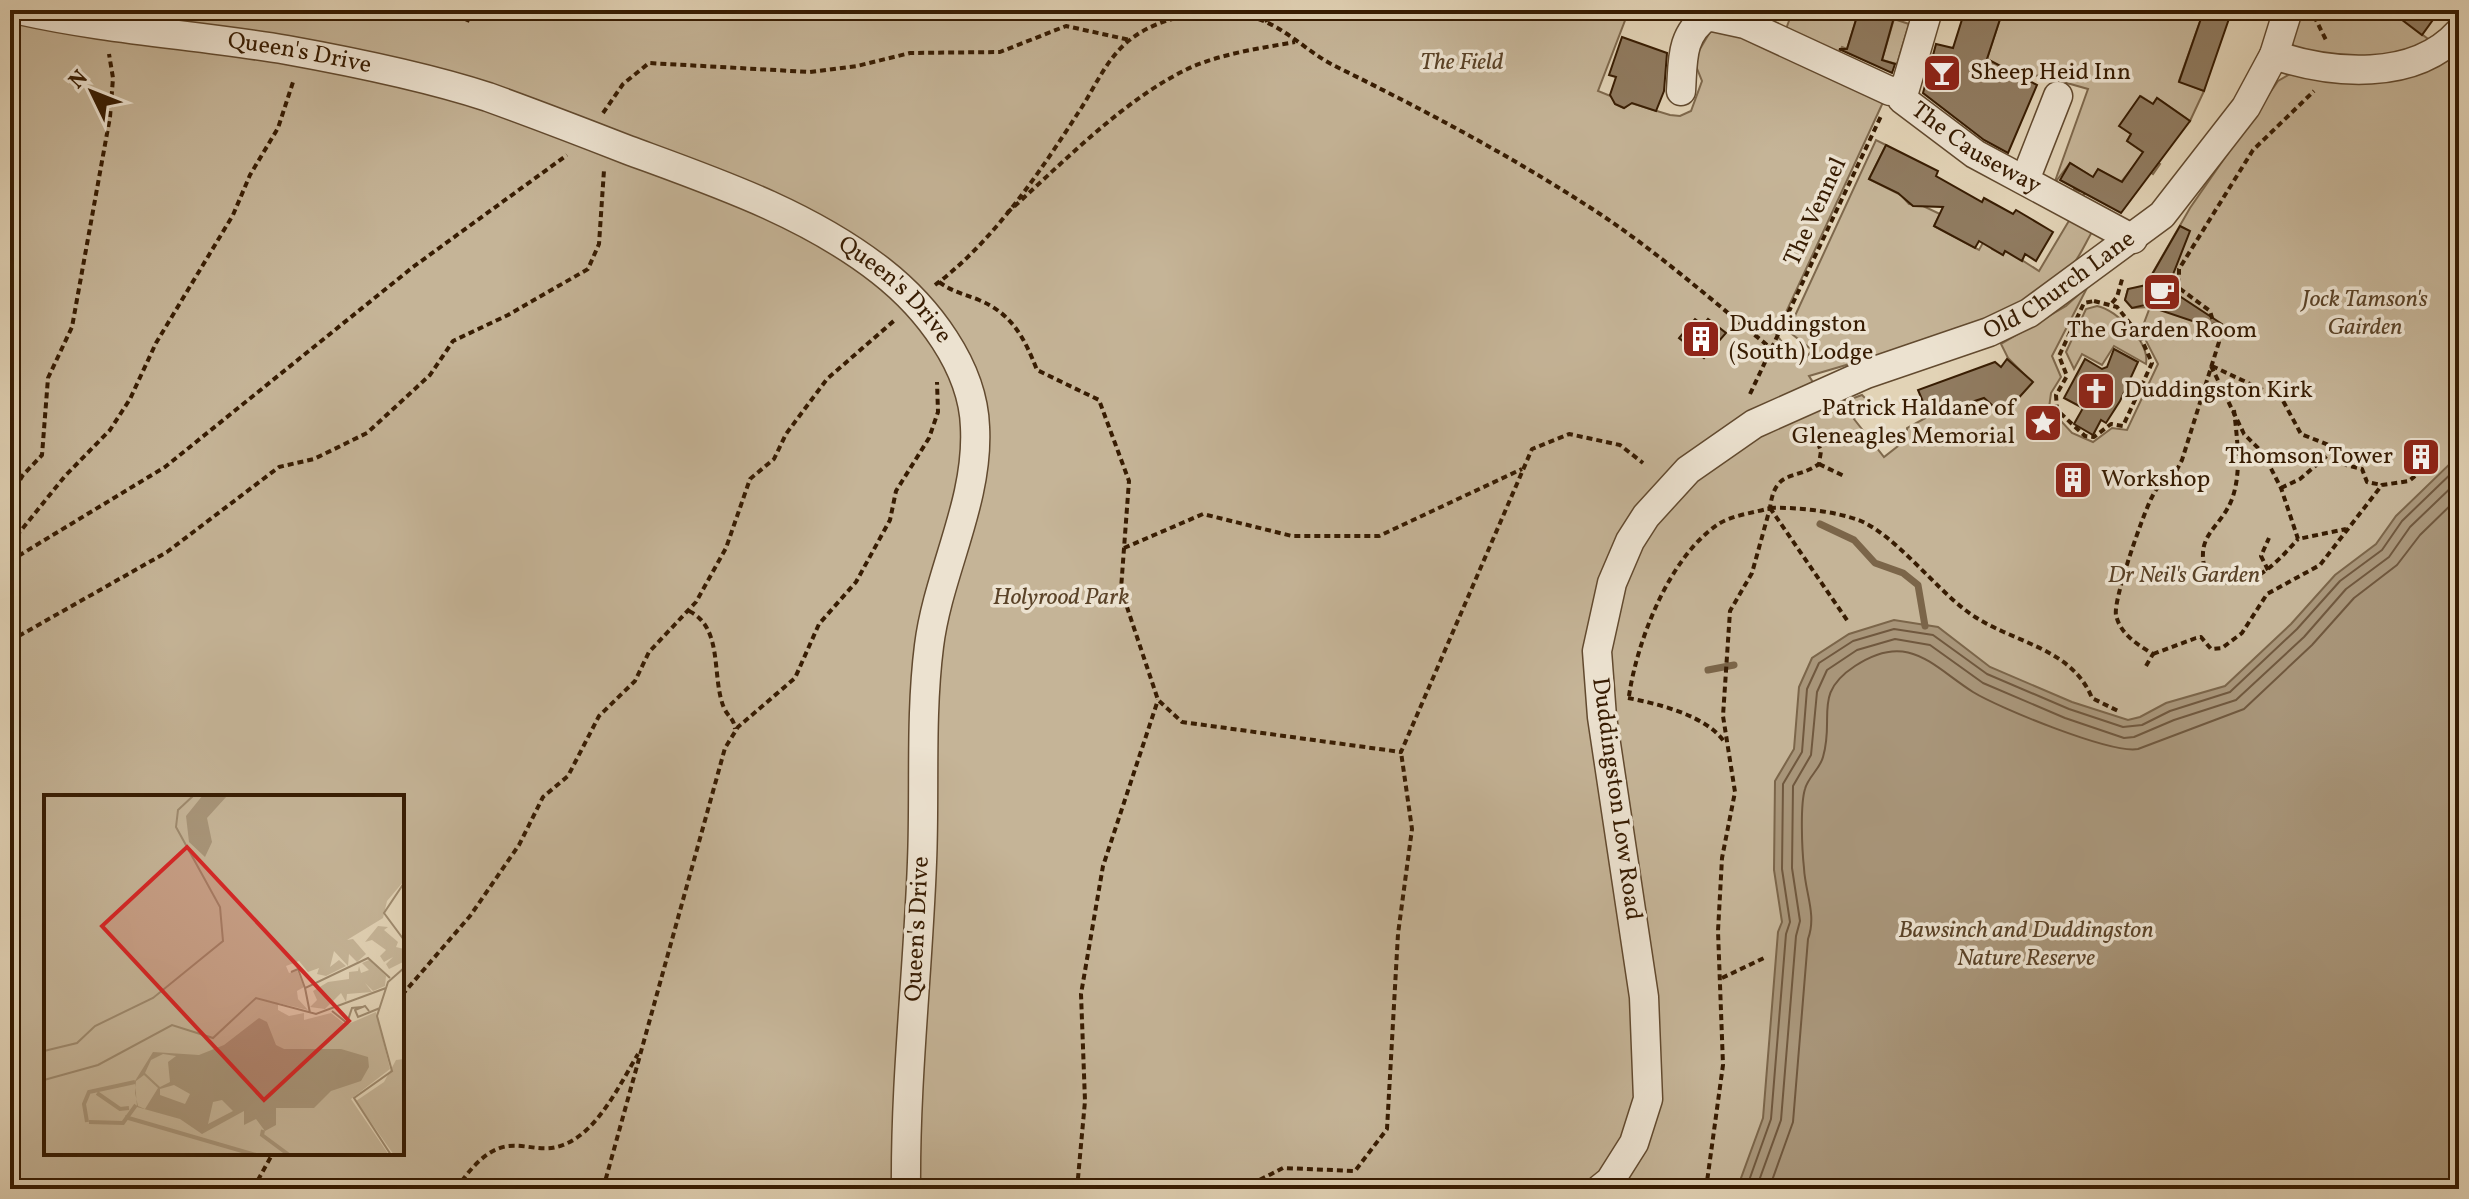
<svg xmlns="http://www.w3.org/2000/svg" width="2469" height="1199" viewBox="0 0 2469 1199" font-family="Vollkorn,serif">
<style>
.green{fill:#c5b497;stroke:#7e684c;stroke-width:2;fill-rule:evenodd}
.water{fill:#a89579;stroke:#7b6549;stroke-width:2}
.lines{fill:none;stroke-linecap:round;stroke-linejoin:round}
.shore{stroke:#70583e;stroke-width:2}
.stream{stroke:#7b6549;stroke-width:7}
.building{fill:#907b60;stroke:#371c02;stroke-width:2}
.minor-casing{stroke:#624a2f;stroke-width:31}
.path{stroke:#371c02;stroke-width:4;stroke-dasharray:6 4;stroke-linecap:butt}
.minor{stroke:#ece2d0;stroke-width:28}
.labels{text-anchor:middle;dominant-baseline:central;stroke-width:7;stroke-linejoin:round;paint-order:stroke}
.street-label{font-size:24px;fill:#371c02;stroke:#ece2d0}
.park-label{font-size:24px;font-style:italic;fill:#5a4227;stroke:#ece2d0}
.poi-label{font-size:24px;fill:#371c02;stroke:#ece2d0;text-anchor:start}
.inset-river{fill:none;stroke:#a89579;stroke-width:4}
.inset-road{fill:none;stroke:#9e8a6e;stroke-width:2}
.view{fill:#d62828;fill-opacity:0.15;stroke:#d62828;stroke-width:4}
.inset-edge{fill:none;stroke:#371c02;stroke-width:4}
</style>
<rect width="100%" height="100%" fill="#e2d3b6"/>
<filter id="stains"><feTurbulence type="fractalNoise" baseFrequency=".0025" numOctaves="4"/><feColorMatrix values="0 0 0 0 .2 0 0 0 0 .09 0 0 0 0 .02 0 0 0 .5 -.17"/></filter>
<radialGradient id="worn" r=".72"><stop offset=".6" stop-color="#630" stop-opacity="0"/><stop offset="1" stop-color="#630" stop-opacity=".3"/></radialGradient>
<g class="green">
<path d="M10,10H1629L1598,91L1613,97L1615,104L1624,108L1631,103L1670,115L1680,116L1691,111L1702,81L1696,66L1697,54L1710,32L1720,28L1885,98L1776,334L1800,366L1812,350L1788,331L1876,140L1886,145L1869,179L1901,195L1909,204L1921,205L1940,214L1934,226L1979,250L1996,219L1992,249L2003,255L2006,250L2039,271L2070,219L2092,232C2086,242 2081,254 2074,263C2032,316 1874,356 1809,376L1829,407L1862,395L1867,400L1854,419L1884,457L1907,439V428L1929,416L1987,397L2006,412L2032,382L2008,358L2001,344L2066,306L2088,286L2052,356L2061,377L2051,393L2049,408L2072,433L2093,442L2112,428L2127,430L2158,364L2141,331L2150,307L2132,308L2125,300L2128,289L2144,288L2190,208L2278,81L2290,74L2393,77L2459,54V1189H10ZM46,797H402V1153H46Z"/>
<polygon points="1793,10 1859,10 1847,49 1842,47 1836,58 1786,29"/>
<polygon points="2003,10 2033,13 2034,10 2204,10 2179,81 2204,91 2190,121 2157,98 2153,104 2141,96 2120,126 2131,134 2127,141 2160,164 2153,174 2137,162 2121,182 2098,169 2082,198 2071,194 2074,189 2079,191 2088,174 2070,163 2054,184 2088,89 2042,76 2010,74 1987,59"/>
<polygon points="2300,10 2402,10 2398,16 2432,42 2391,57 2298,54 2292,43"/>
<polygon points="1894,19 1909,24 1897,64 1882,60"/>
<path d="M2097,306C2117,310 2150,342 2146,364L2114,346L2102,365L2082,354L2074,369L2066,352L2086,309Z"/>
</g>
<polygon class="water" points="2459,455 2459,1189 1737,1189 1763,1118 1778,932 1782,922 1774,870 1775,781 1794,749 1799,687 1812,658 1849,634 1894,620 1938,627 1990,667 2072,702 2128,720 2140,717 2166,703 2225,686 2291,624 2335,575 2376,544 2396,516"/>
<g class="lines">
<g class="shore">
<polyline points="1746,1189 1771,1119 1786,934 1790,922 1782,869 1783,784 1802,752 1807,689 1819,663 1853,641 1894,629 1933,635 1987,674 2069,709 2123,727 2142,725 2170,711 2230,692 2297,629 2340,581 2382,550 2402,521 2459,466"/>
<polyline points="1756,1189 1781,1120 1796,936 1800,921 1792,868 1793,786 1811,755 1817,692 1827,670 1857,650 1895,639 1930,645 1983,683 2065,718 2124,738 2134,737 2174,720 2236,700 2304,637 2346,589 2389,557 2410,527 2459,480"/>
<path d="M1769,1189L1793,1122L1808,939C1817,915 1805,892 1804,868C1802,850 1800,805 1805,789C1808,777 1820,769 1823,757C1835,717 1812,694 1855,666C1908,631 1931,665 1973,692C1999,708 2111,754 2138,749L2244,709L2312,645L2354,598L2397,565L2420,535L2459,497"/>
</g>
<g class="stream">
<polyline points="1820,524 1854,540 1875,563 1903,573 1918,585 1925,626"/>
<polyline points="1708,670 1734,665"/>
</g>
</g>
<g class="building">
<polygon points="1859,10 1896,10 1882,60 1895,64 1892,73 1839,49 1847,49"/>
<polygon points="1965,10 2003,10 1987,59 2037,85 2008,153 1984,140 1923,93 1936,44 1953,48"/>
<polygon points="2204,10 2232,10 2204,91 2179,82"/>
<polygon points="2389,10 2440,10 2422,35"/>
<polygon points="1622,37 1667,53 1664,91 1656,111 1632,103 1624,108 1615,104 1610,95 1616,77 1609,75"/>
<polygon points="2140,96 2153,104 2157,98 2190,121 2121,213 2060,180 2070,163 2093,177 2098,169 2122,182 2143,152 2127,141 2131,134 2119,126"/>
<polygon points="1886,145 1938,171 1936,176 1982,202 1984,198 2013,214 2016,210 2053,232 2036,261 2025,254 2022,261 2005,251 2003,255 1979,241 1975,248 1934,226 1943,207 1913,206 1898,193 1869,179"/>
<polygon points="2180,226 2190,231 2172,277 2174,287 2178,295 2222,324 2219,330 2145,305 2132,308 2125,300 2128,289 2146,285"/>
<polygon points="1695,319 1703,325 1708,319 1726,333 1704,358 1679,338"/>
<polygon points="2114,349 2138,362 2120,401 2106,423 2101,420 2093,435 2074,424 2083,408 2064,398 2085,359 2102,369 2107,367"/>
<polygon points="2007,359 2033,382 2005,413 2002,414 1984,398 1929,416 1918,390 1995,362 2001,367"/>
<circle cx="2421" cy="457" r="12"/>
</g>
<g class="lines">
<defs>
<g id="minor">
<path id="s1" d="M19,10C108,30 198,35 287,50C348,61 430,78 488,97C535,114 582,132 628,150C715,182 807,213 881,271C927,307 973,366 975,427C979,502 938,573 929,646C920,717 925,791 922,862C918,971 905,1080 906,1189"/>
<path id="s2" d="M1928,10L1902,99L1975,154L2133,239"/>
<path d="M2274,55C2331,74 2414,82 2459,32"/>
<path d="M1681,91C1683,62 1680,34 1708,16L1745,24L1890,91L1904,90"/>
<polyline points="2025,180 2058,96"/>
<path id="s3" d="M1600,1189L1610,1181L1634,1143L1648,1099L1644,997L1602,717L1597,651L1612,583L1630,541L1646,516L1688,470L1754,424L1866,374L1989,332L2029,313L2162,215L2246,107L2274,55L2288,10"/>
</g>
</defs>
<use href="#minor" class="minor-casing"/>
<g class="path">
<polyline points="1263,10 1267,22"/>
<polyline points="2314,16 2326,40"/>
<polyline points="467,22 472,10"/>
<polyline points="603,113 623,84 649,63 810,72 857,66 910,53 1000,52 1066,26 1130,40"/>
<path d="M1007,213C1062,164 1126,96 1194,66C1226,53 1261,48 1295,42"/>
<path d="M939,282C953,292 964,294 979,300C1012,314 1024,337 1037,370L1099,400L1129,481L1121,589L1158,700L1182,722L1401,752L1532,449L1569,434L1620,445L1643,463"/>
<path d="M935,285C993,242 1040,172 1078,113C1095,88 1106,58 1131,39C1161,15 1216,7 1252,17C1283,25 1307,52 1335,66C1426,111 1515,158 1600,214C1660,254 1715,303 1772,349"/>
<polygon points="2094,301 2117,307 2140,336 2152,363 2123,426 2111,424 2094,437 2085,436 2057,410 2056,395 2067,376 2059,356 2084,303"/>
<polyline points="2112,303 2117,297 2123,276"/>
<polyline points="2211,366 2244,434 2263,453 2281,488 2298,539 2346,529"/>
<polyline points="2212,366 2282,399 2301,434 2336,448 2346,465 2362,469 2367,482 2382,485"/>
<polyline points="1750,394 1882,114"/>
<path d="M2234,410C2237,438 2242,472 2232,499C2220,530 2194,534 2206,573C2242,600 2273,567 2298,539"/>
<polyline points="1819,464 1846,477"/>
<polyline points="2281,488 2300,479 2336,448"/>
<polyline points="10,497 23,475 42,455 48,378 72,327 110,117 113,78 109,54"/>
<path d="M1770,508C1797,507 1835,511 1861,521C1895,536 1934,586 1964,609C2006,643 2070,644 2092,698L2118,711"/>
<polyline points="1770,508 1849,623"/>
<polyline points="10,544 65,476 110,430 130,399 156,343 233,215 250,175 278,128 294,79"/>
<polyline points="1124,548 1203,514 1292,536 1379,536 1522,469"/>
<polyline points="10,561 165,467 413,267 567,155"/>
<polyline points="2268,570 2261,556 2269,538"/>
<path d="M689,611C724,628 711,677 724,708C728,717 734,718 735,729"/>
<polyline points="10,641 167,552 279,467 314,459 367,433 430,375 453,341 508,315 588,269 599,244 604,170"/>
<polyline points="2153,654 2196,638 2201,637 2211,649 2222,648 2242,633 2267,594 2320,565 2382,485 2409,481 2415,476"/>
<path d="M2146,666L2153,654C2138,645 2120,634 2116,615C2113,600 2143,514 2152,497C2157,487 2163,480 2173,477L2182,460L2219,342L2210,311L2179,288V269L2253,150L2314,91"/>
<path d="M1629,696C1637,641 1669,558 1717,525C1731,515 1754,513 1770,508C1775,468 1795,481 1819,464L1821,451L1811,425"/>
<path d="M1628,698C1659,704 1708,716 1725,743"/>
<polyline points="1722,978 1766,957"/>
<polyline points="402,995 470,916 519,845 543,797 568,776 599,716 635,681 649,652 696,602 726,548 750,479 774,459 786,434 827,379 896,319"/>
<polyline points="253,1189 273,1153"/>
<path d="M456,1189C468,1172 485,1149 508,1146C528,1144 543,1153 563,1145C598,1132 620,1084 638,1054"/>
<polyline points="603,1189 725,748 738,727 795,678 819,624 856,582 890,520 896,491 929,438 938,412 937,382"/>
<polyline points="1077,1189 1085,1101 1081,994 1103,866 1158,700"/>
<polyline points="1242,1189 1283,1168 1355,1171 1387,1129 1398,934 1412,829 1401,752"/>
<polyline points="1706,1189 1723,1065 1718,931 1722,858 1735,792 1723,716 1730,611 1752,573 1770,508"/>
</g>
<use href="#minor" class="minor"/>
</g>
<defs>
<symbol id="bar-square" viewBox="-11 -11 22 22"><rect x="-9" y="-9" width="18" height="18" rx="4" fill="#8f2418" stroke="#ece2d0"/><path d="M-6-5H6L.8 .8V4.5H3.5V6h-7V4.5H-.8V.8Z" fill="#fff"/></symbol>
<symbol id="cafe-square" viewBox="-11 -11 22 22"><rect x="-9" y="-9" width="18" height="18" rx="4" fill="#8f2418" stroke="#ece2d0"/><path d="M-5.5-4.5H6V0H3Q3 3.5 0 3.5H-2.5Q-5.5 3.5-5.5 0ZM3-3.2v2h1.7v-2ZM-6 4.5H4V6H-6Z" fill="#fff"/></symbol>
<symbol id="building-square" viewBox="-11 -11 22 22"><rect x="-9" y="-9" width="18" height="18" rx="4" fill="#8f2418" stroke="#ece2d0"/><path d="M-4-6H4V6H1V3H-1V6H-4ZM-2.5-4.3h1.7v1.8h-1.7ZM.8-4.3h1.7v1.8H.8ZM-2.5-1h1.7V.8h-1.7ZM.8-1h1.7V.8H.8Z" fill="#fff"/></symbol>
<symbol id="church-square" viewBox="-11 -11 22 22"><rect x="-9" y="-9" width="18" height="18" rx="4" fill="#8f2418" stroke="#ece2d0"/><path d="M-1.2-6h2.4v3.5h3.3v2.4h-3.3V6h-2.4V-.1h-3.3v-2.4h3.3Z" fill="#fff"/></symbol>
<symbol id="sight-square" viewBox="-11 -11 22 22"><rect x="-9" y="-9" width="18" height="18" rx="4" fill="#8f2418" stroke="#ece2d0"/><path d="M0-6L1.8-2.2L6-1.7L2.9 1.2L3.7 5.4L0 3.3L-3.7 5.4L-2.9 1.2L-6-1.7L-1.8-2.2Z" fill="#fff"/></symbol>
</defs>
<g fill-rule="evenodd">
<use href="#bar-square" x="1920" y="51" width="44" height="44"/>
<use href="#cafe-square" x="2140" y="270" width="44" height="44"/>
<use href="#building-square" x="1679" y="317" width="44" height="44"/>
<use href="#church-square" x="2074" y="369" width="44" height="44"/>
<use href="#sight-square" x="2021" y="401" width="44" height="44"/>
<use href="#building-square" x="2399" y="435" width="44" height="44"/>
<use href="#building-square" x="2051" y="458" width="44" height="44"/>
</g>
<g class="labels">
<g class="street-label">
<text stroke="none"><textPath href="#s1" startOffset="284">Queen's Drive</textPath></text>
<text stroke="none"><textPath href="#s2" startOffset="182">The Causeway</textPath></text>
<text transform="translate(1816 212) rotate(-65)">The Vennel</text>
<text stroke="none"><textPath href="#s3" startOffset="1180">Old Church Lane</textPath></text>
<text stroke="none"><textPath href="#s1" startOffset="932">Queen's Drive</textPath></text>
<text transform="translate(1616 799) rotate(82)">Duddingston Low Road</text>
<text transform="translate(918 929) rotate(-87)">Queen's Drive</text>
</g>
<g class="park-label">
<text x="1462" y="63">The Field</text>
<text x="2365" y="300">Jock Tamson's<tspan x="2365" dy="28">Gairden</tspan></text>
<text x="2184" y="576">Dr Neil's Garden</text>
<text x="1061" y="598">Holyrood Park</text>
<text x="2026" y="931">Bawsinch and Duddingston<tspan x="2026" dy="28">Nature Reserve</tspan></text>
</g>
<g class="poi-label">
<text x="1970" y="73">Sheep Heid Inn</text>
<text x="1729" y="325">Duddingston<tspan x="1729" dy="28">(South) Lodge</tspan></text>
<text x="2162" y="331" text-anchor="middle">The Garden Room</text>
<text x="2124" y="391">Duddingston Kirk</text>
<text x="2015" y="409" text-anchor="end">Patrick Haldane of<tspan x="2015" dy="28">Gleneagles Memorial</tspan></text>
<text x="2393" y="457" text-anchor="end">Thomson Tower</text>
<text x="2101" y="480">Workshop</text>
</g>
</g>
<g transform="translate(44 795)">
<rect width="360" height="360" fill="#e2d3b6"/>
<path d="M0,0H360V86L343,106L339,123L303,145L309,144L322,159L313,167L305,159L304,171L290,156L286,172L295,165L302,171L282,181L273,179L275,173L264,177L255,166L242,171L245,178L253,175L260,192L253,196L254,204L264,215L234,208V215L245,221L260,218V225L287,218L302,230L332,217L346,274L307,304L345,360H0ZM334,131L344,132L340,135L354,147L352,152L360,154L359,167L345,174L342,169L349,162L340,167L336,161L342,155L328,145L321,147ZM325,165L342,181L341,191L329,196L321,188L328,197L303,199L302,207L297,198L281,214L266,212L273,205L269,196L284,187L305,184V177L314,176L315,171L317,178L325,175L318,168ZM360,264V360H350L312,306L340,287L352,265Z" fill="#c5b497"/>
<path d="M159,0L183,1L163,23L168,47L161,62L145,47L142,21ZM215,223L223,227L232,250L240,254H297L324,262L325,272L317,286L287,296L270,313H232V330L221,336L212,324L200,330V316L158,339L136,324L93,312L91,286L109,257L155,260L180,250ZM119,259L132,261L124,267L126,287L116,292L101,278L107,265ZM100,280L114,293L101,314L94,311L91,298L92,286ZM130,290L146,299L141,309L116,300V294ZM178,305L189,316L164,329L169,307Z" fill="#a89579" fill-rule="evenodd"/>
<path class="inset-river" d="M53,298L76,314L85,313M81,322L212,360M43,327L40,309L45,297L91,287M45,327L79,328L92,310M219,335L218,340L245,360"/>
<path class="inset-road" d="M360,88L340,118L360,145M247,177L254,174L261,193M288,216L303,228L308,213L318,212M325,216L321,211L311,215L314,222L336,213M266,218L261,193L324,163L346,183M0,256L33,248L51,231L109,203L179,146L176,112L132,32L134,15L150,0M0,285L54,270L128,230L169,243L212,203L272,219L342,193M347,360L310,303L348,276L333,221L344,187L360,173"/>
<path class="view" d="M143,52L305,226L220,305L58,131Z"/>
<rect width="360" height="360" class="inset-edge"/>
</g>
<rect width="2469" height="1199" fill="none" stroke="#e2d3b6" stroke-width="40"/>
<rect x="12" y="12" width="2445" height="1175" fill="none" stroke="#371c02" stroke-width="4"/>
<rect x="20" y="20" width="2429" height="1159" fill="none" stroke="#371c02" stroke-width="2"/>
<g transform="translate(92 92) rotate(313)" stroke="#ece2d0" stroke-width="6" paint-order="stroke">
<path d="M0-6L14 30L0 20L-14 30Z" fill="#371c02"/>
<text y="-12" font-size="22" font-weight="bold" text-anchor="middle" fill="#371c02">N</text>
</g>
<rect width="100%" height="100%" filter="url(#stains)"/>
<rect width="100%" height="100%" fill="url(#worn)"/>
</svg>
